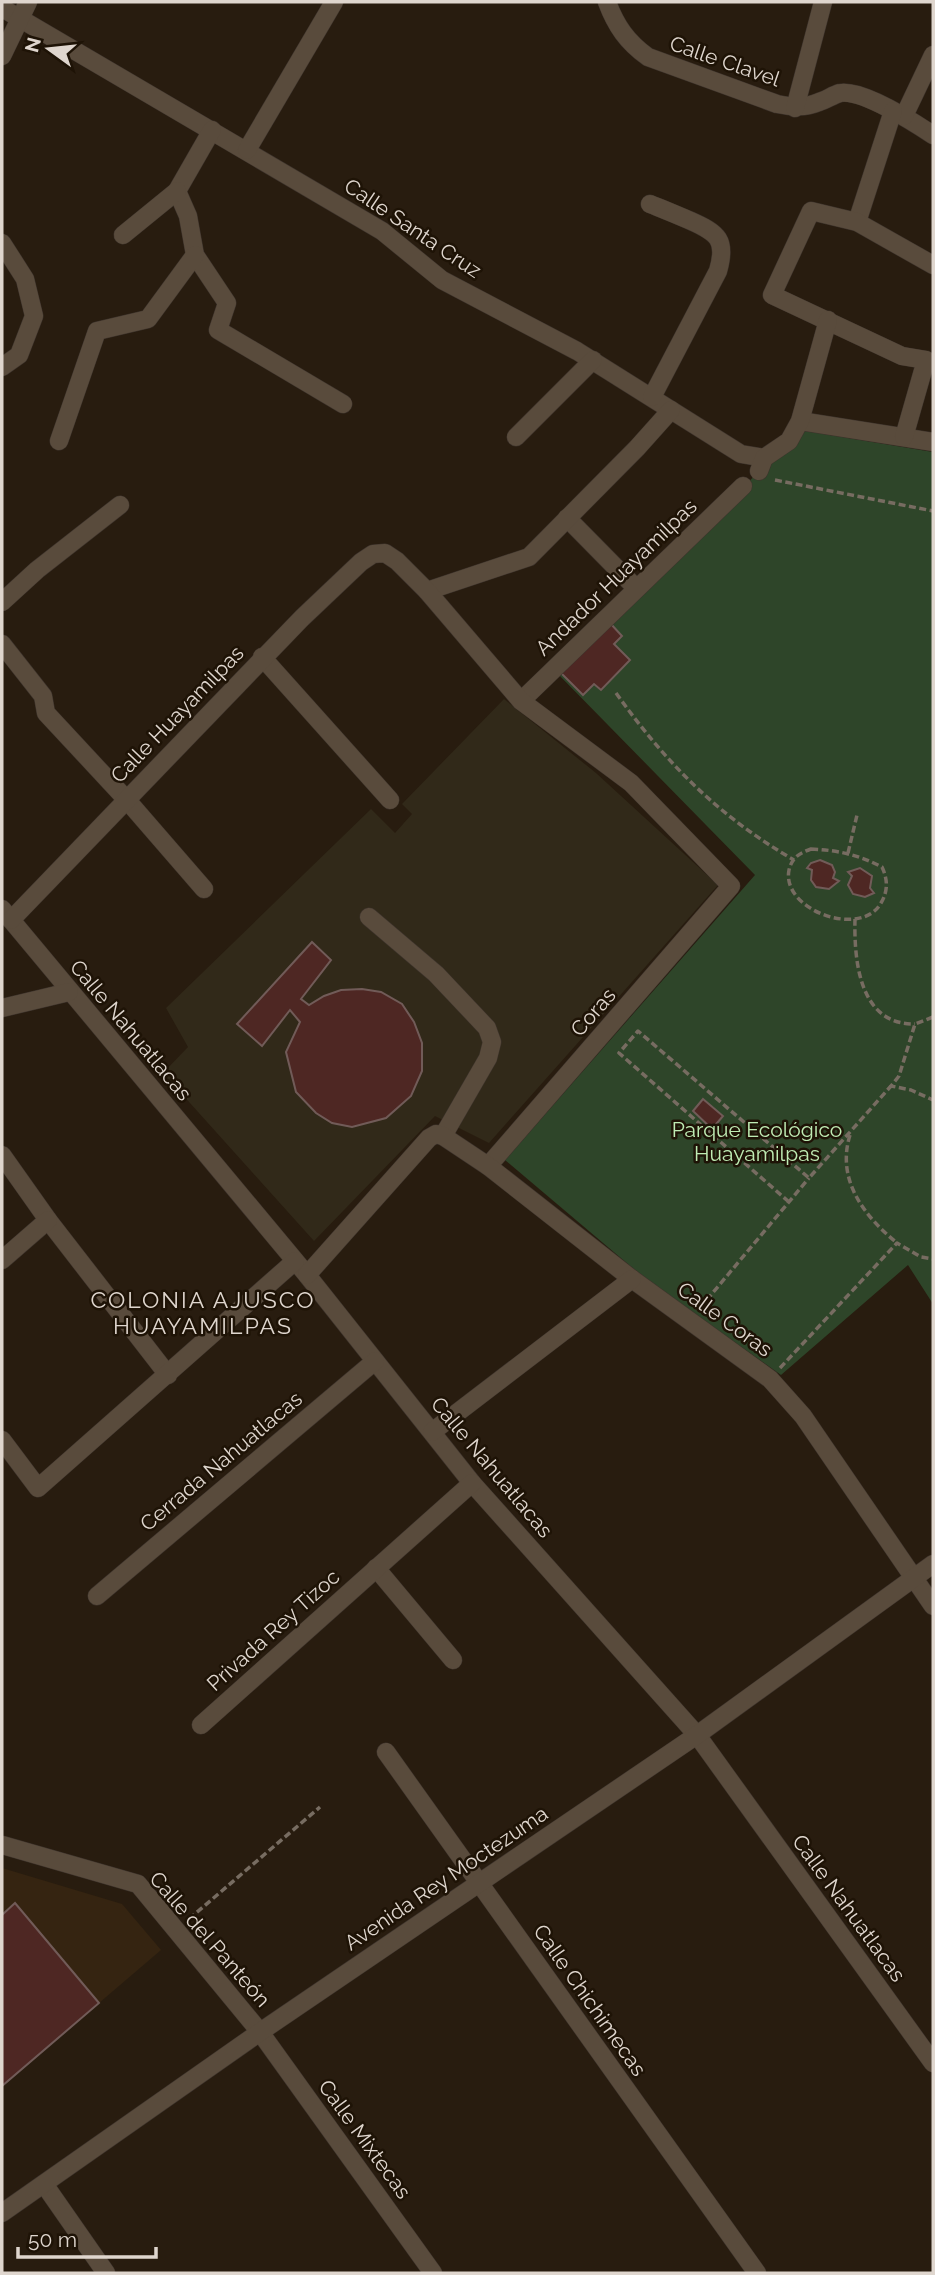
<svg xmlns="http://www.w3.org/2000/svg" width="935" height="2275" viewBox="0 0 935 2275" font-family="Raleway,sans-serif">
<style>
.built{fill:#352411}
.medical{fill:#312919}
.green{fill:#2e4529}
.building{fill:#4e2723;stroke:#715b58;stroke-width:2}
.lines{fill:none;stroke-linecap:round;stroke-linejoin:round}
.minor-casing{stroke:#3e342d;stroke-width:19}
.path{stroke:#776c61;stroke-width:3.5;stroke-dasharray:7 3.5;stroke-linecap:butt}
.minor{stroke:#594b3c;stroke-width:18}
.labels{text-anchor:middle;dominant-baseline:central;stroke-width:5;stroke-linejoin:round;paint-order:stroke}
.street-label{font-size:21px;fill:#dfd6ce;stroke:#1e1306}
.park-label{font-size:21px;fill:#bfecb4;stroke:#1e1306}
.neighbourhood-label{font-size:23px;letter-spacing:2px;fill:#dfd6ce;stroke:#1e1306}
</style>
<rect width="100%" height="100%" fill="#281c0f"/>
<polygon class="built" points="2,1868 122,1904 161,1950 2,2086"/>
<polygon class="medical" points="504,699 596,773 718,885 489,1143 435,1116 314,1241 163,1073 188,1047 166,1008 371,809 395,833 412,814 402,804"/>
<polygon class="green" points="800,430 933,452 933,1304 908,1265 781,1375 648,1281 505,1160 755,875 558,674"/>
<g class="building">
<polygon points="610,623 622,636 614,644 630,660 601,690 594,684 583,695 561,673"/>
<polygon points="820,860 832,865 835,872 833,878 839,881 829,889 816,887 811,880 812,870 807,868 811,863"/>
<polygon points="860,868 872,876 870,888 874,893 865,897 853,894 848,885 852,876 848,872"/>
<polygon points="312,942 331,960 301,999 309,1005 324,996 341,990 362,989 381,992 402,1004 414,1022 422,1043 422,1071 411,1096 386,1118 352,1127 332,1123 316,1113 296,1092 286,1052 300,1022 290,1010 262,1046 237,1024"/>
<polygon points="703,1099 723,1116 712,1129 693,1111"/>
<polygon points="15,1903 99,2003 2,2086 2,1915"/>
</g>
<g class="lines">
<defs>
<g id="minor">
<path d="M607,2C616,26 627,42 648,57L777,104C792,107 805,108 819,102C826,100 833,95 840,93C862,89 915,123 933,135"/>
<polyline points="2,8 382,231 442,280 577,351 741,454 764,458"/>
<polyline points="2,56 28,2"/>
<polyline points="795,108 823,2"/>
<polyline points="904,116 933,55"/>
<polyline points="212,130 177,191 188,216 195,255 227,303 218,330 343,404"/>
<polyline points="247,150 334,2"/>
<path d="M650,204C663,209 677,215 691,221C718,233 727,240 718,271L652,397"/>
<polyline points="857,222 893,111"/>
<polyline points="123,235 177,191"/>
<polyline points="2,243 25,279 34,316 19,355 2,367"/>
<polyline points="800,421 933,442"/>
<polyline points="516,437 593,360"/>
<polyline points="904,437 926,360 902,356 772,295 811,211 857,222 933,265"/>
<polyline points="59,441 97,331 148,319 195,255"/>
<polyline points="759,471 764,458 789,441 800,421 828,320"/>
<polyline points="567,518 636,588"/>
<polyline points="427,591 529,557 637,448 671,410"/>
<polyline points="2,602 37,570 120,505"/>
<polyline points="2,644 43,696 46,713 126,799 204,889"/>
<polyline points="262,657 390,800"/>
<polyline points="521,701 743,486"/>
<polyline points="2,909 307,1275 472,1483 697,1735 933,2063"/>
<polyline points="369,917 436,974 487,1028 492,1042 488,1058 443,1136"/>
<polyline points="11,920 302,618 361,562 373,554 385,553 397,561 427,591 521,701 631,783 731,886 488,1166"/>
<polyline points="2,1008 69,992"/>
<polyline points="2,1155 48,1220 168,1375"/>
<polyline points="2,1260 48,1220"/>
<polyline points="307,1275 429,1138 436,1134 443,1136 488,1166 632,1279 770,1379 803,1416 933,1606"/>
<polyline points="432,1432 632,1279"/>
<polyline points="2,1440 38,1488 295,1261"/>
<polyline points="376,1568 453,1660"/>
<polyline points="97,1596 375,1361"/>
<polyline points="201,1725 472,1483"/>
<polyline points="386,1752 757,2273"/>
<polyline points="2,1845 138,1884 260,2032 433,2273"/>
<polyline points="44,2184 106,2273"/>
<polyline points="2,2213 260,2032 697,1735 933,1564"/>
</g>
</defs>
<use href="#minor" class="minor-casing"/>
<g class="path">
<polyline points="775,480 933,511"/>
<path d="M616,693C666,763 718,816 794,860"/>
<path d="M811,849C837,850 859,855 882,867C888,880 888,891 881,903C861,939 781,910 789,870C792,857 800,853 811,849Z"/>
<polyline points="848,853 857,815"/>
<path d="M855,919C854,960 859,1025 915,1024"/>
<polyline points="933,1017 915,1024 899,1076 891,1086 911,1090 933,1100"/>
<path d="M850,1135C836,1180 864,1216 897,1243"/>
<polyline points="789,1202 619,1053 638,1031 809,1178 891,1086"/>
<polyline points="700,1308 809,1178"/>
<polyline points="780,1368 897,1243 921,1257 933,1259"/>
<polyline points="189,1919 320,1807"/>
</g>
<use href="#minor" class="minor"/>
</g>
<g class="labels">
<g class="street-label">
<text transform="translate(725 61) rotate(19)">Calle Clavel</text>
<text transform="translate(413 228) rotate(34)">Calle Santa Cruz</text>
<text transform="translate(616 577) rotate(-44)">Andador Huayamilpas</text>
<text transform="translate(177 714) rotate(-46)">Calle Huayamilpas</text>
<text transform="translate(593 1012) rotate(-49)">Coras</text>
<text transform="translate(131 1030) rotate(50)">Calle Nahuatlacas</text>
<text transform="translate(725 1319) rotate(36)">Calle Coras</text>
<text transform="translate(221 1461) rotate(-40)">Cerrada Nahuatlacas</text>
<text transform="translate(492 1467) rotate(50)">Calle Nahuatlacas</text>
<text transform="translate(273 1630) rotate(-42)">Privada Rey Tizoc</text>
<text transform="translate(446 1878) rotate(-34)">Avenida Rey Moctezuma</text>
<text transform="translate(849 1908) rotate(54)">Calle Nahuatlacas</text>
<text transform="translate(210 1939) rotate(49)">Calle del Panteón</text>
<text transform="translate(590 2000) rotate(55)">Calle Chichimecas</text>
<text transform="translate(365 2139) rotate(54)">Calle Mixtecas</text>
</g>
<g class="park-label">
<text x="757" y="1129">Parque Ecológico<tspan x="757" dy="24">Huayamilpas</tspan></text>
</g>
<g class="neighbourhood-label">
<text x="203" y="1299">COLONIA AJUSCO<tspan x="203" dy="26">HUAYAMILPAS</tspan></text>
</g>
</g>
<rect width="935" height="2275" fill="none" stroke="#dfd6ce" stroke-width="7"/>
<g transform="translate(49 49) rotate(285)" stroke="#1e1306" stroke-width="5" paint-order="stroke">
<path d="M0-5L12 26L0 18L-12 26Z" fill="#dfd6ce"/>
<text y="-10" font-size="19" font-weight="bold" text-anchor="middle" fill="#dfd6ce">N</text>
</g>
<path d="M18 2247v10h138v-10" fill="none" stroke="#dfd6ce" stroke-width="3.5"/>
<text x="28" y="2247" font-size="21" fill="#dfd6ce" stroke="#1e1306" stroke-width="5" paint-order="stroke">50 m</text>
</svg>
